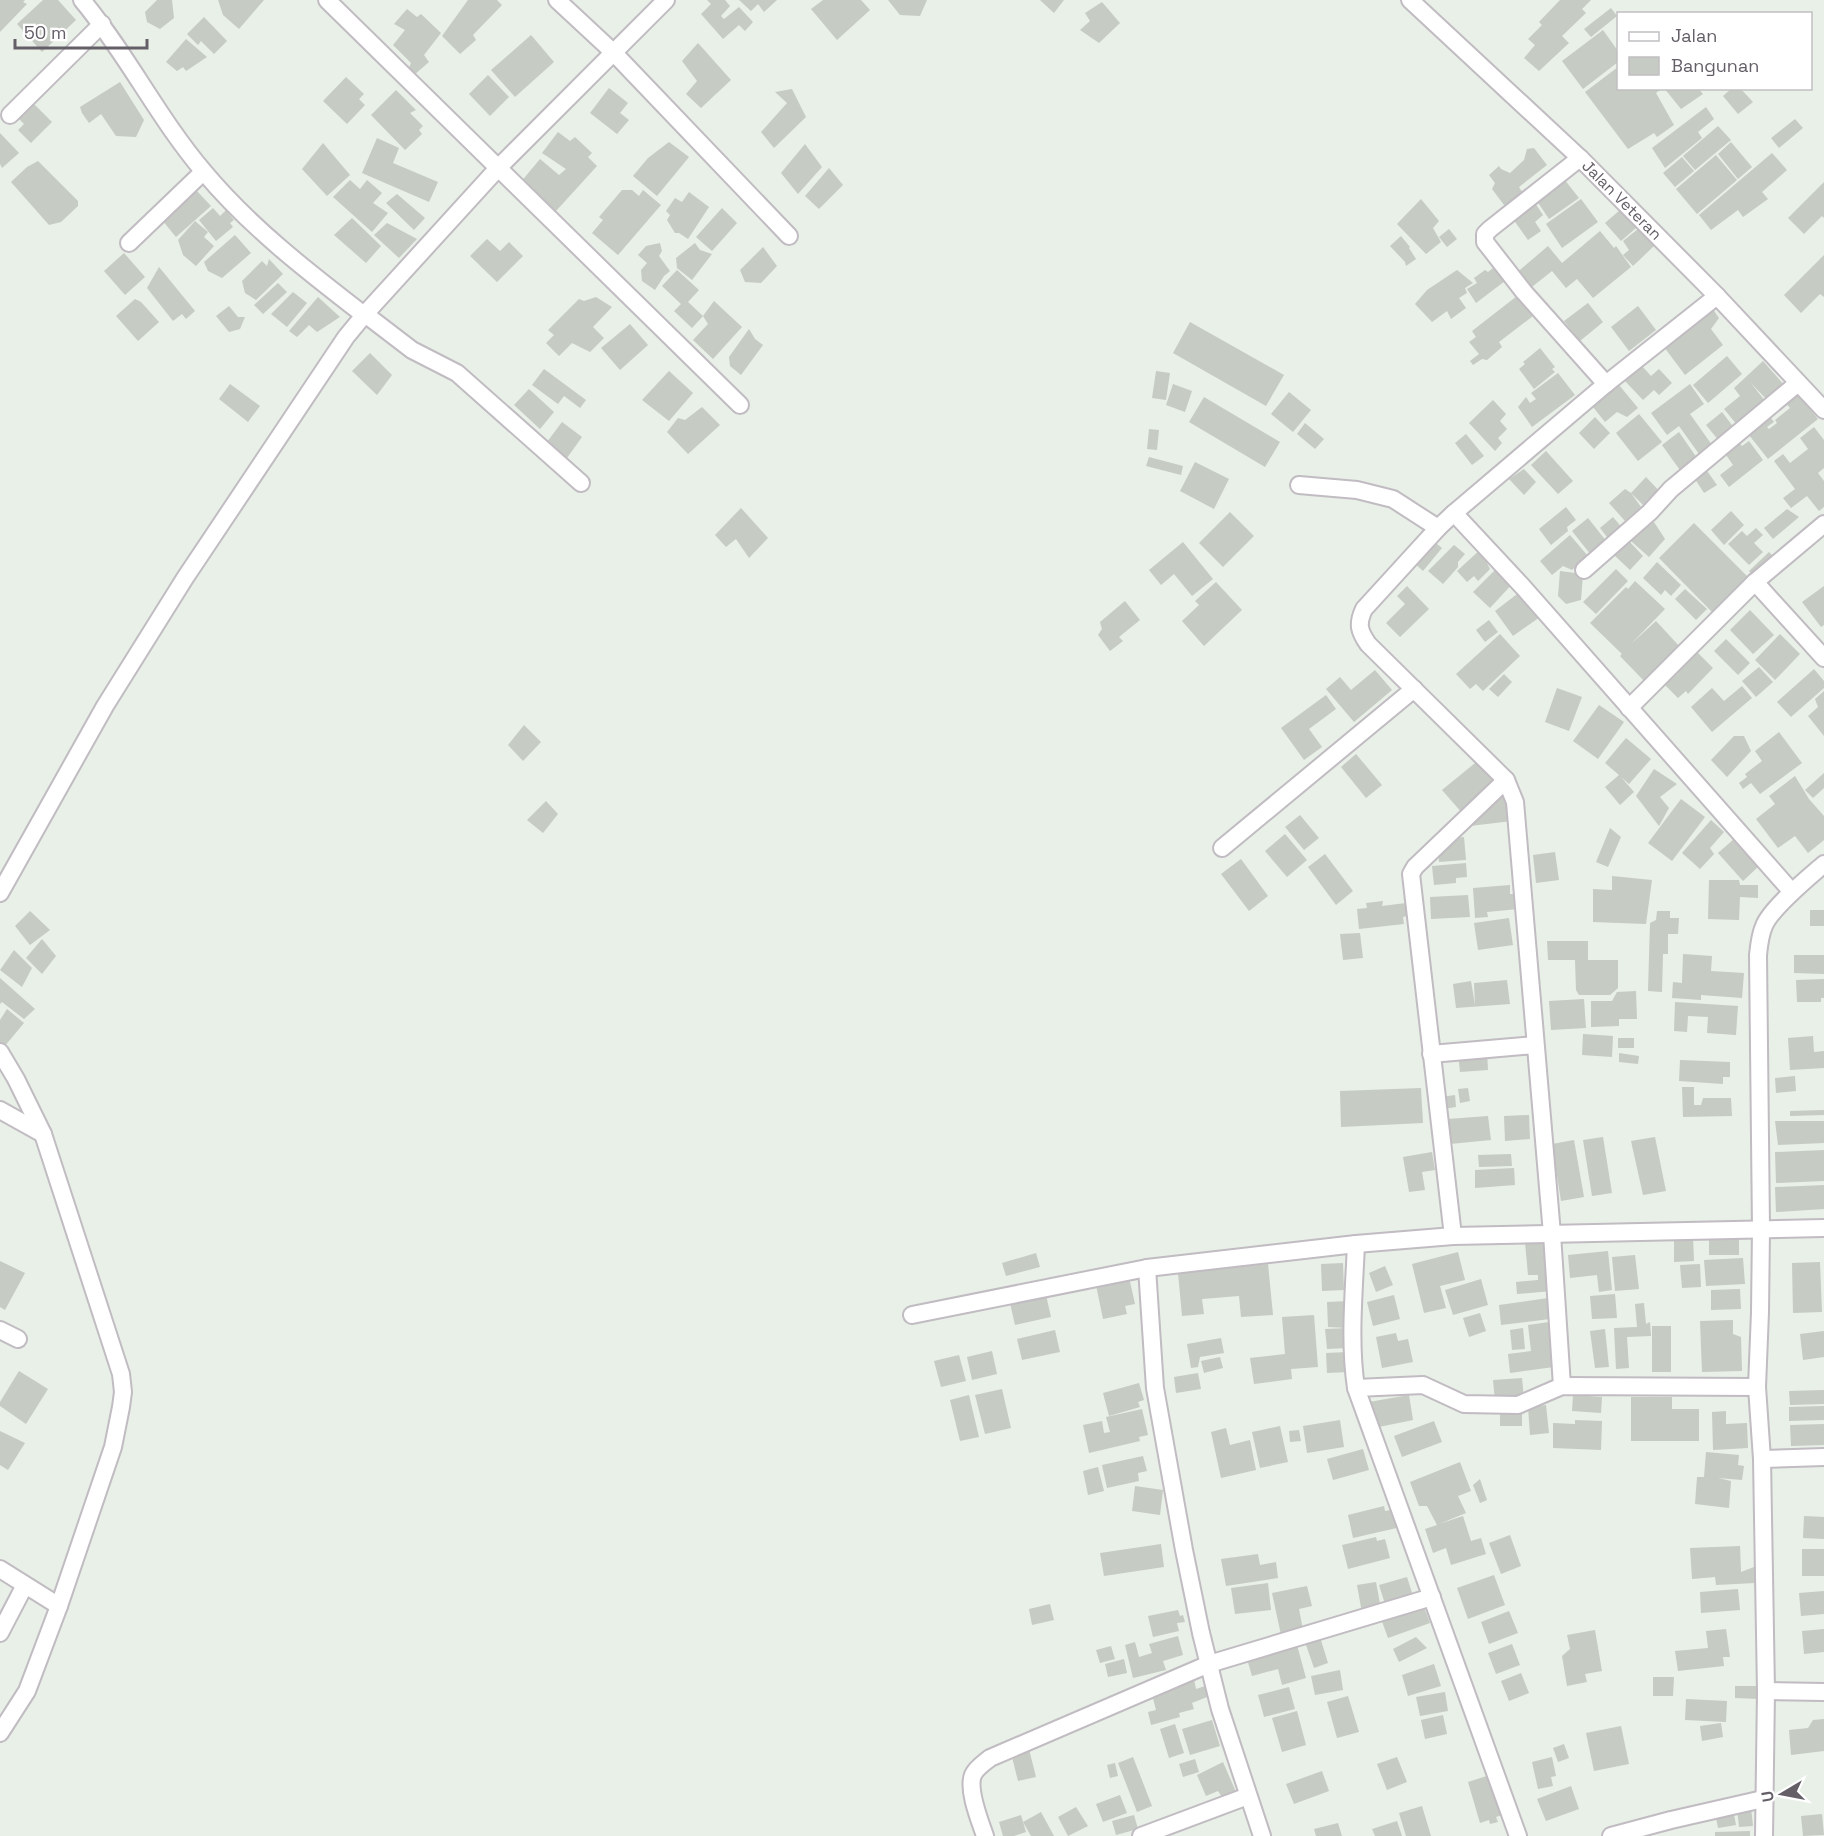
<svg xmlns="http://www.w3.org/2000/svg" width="1824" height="1836" viewBox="0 0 1824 1836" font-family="'Space Grotesk',sans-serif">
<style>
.building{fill:#c6cbc3}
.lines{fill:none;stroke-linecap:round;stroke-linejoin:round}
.street-casing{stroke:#c1bbc2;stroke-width:20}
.street{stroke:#fff;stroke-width:16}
.labels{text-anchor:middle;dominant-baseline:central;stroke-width:4.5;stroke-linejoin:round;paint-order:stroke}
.street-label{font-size:16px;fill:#645e67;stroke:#fff}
</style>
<rect width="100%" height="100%" fill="#e8f0e7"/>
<g class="building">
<polygon points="0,0 25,0 23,2 27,4 0,32"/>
<polygon points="43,0 58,0 76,20 42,52 17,24"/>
<polygon points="157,0 172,0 174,18 160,29 147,22 145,12"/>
<polygon points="218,0 264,0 239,29 223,15"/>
<polygon points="468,0 497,0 502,5 473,35 476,40 460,54 442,36"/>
<polygon points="707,0 725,0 730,6 721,16 724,19 739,7 753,22 745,31 739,25 723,39 701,14 711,4"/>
<polygon points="739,0 777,0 764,12 758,4 751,11"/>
<polygon points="823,0 861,0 870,10 837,40 811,9"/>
<polygon points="888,0 927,0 920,16 900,15"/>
<polygon points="1040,0 1064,0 1054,13"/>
<polygon points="1560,0 1591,0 1582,9 1586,13 1562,36 1569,43 1539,71 1524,58 1535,45 1528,39 1542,25 1539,22"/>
<polygon points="1102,2 1120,23 1099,43 1080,30 1090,21 1085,13"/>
<polygon points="1611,8 1617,16 1591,37 1584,29"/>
<polygon points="407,9 417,17 421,14 441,33 424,55 429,62 414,75 408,70 411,63 393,45 405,30 394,24"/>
<polygon points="204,17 227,41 214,54 201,41 198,45 187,34"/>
<polygon points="1603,30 1618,51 1618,62 1583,89 1562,61"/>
<polygon points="531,35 554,62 515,97 491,70"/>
<polygon points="186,39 207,57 186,71 183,67 177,71 166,62"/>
<polygon points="698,43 731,80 701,108 686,94 697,81 682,61"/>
<polygon points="1618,67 1618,88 1662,88 1656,93 1674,125 1657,137 1654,133 1628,149 1585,92"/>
<polygon points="488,75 509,97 490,116 469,94"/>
<polygon points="346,77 364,94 359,99 365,105 347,124 323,101"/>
<polygon points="120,82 144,120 136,137 116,136 101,114 89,123 82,113 80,107"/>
<polygon points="609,88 628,103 620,113 629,120 617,134 590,113"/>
<polygon points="1664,88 1698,88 1703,94 1681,109"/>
<polygon points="1732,88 1740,88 1753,102 1738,114 1723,96"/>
<polygon points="792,89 806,117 774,148 761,132 787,103 775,92"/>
<polygon points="396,90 416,110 410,113 423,126 419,130 422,134 405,150 371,115"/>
<polygon points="31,101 52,122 31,143 18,130 24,124 16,116"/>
<polygon points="1706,107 1714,119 1698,132 1702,138 1665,168 1652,148"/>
<polygon points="1795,119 1803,128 1779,148 1771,138"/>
<polygon points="1718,126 1731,140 1695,170 1683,156"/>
<polygon points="558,132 570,141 575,137 592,153 588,157 597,166 556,211 520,183 540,159 559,175 566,169 542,153"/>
<polygon points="0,133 19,153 2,168 0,164"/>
<polygon points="377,138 399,148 393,163 438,182 429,202 362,173"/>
<polygon points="669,142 689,157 657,196 633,176 648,158"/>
<polygon points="1731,142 1752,167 1738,179 1718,154"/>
<polygon points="323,143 350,175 327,196 302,169"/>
<polygon points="805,144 822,167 798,194 781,173"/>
<polygon points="1534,148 1547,165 1519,187 1524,195 1507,209 1492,189 1495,183 1489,175 1499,166 1501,169 1510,173 1524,160 1527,149"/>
<polygon points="1772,153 1787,170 1762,192 1768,199 1743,217 1738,210 1711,230 1699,215"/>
<polygon points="1716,155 1737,180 1697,214 1676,189"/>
<polygon points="1682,157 1694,171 1675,187 1663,173"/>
<polygon points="38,161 78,201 78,206 61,222 49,225 11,182 27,167"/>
<polygon points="829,168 843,185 819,209 805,196"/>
<polygon points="1564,179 1579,198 1549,219 1537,201"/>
<polygon points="350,180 360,189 367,180 382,193 373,203 388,213 372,232 333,197"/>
<polygon points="1824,182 1824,218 1822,216 1804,234 1788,218"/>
<polygon points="196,190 211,206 176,237 162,220"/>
<polygon points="622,190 632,190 639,196 643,190 661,205 618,255 592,233 603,220 599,217"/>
<polygon points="689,192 709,207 688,239 679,233 675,233 667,220 670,215 666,211 675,198 682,202"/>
<polygon points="397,194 425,218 414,230 386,203"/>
<polygon points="1421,199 1439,221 1433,228 1441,242 1426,254 1397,224"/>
<polygon points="1581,199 1598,222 1562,248 1546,224"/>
<polygon points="1535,203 1543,215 1535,222 1541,231 1528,240 1513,219"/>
<polygon points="213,208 220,216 226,210 234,220 230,223 233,227 216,241 199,220"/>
<polygon points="722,208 737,223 712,251 696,237"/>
<polygon points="1620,210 1636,228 1621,241 1605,223"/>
<polygon points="352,218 381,246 366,263 334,235"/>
<polygon points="195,221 208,232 204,237 214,246 196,266 183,255 178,240"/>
<polygon points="387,223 417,239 399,258 374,235"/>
<polygon points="1449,229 1457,239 1447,247 1439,237"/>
<polygon points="1638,229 1654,246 1633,266 1623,255 1629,250 1623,241"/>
<polygon points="1600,231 1614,248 1616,246 1631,267 1593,298 1577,279 1566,288 1552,271 1528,290 1514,275 1548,246 1562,263"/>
<polygon points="235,235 251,253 222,278 208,271 204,262"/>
<polygon points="1401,236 1410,247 1409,248 1416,259 1406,266 1405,262 1390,246"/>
<polygon points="487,239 500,251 509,242 523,256 497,282 470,256"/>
<polygon points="660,243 662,251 659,256 670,271 664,276 655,290 642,281 641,270 647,263 638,255 646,246"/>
<polygon points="695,243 700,250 712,254 692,280 677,268 676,258"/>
<polygon points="763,247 777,266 761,283 745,282 740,270"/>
<polygon points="124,253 145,277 125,295 104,271"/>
<polygon points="1824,255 1824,297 1820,294 1801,313 1784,295"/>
<polygon points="269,259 283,274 256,300 245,293 242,281 262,261 267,266"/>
<polygon points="159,267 195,311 186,319 182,314 173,321 147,288"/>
<polygon points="1493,268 1505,281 1476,303 1467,289 1477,283 1474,278 1485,270 1488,272"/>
<polygon points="677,270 699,290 688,302 703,316 692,328 674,311 681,304 662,286"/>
<polygon points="1457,270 1473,283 1465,288 1467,293 1459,298 1466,308 1451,319 1447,311 1432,322 1415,304 1427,290"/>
<polygon points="278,283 287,292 263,314 254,305"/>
<polygon points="293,292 307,303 287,327 271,314"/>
<polygon points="1517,296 1533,316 1499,342 1502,347 1487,360 1482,359 1473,365 1470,361 1479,354 1469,342 1476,337 1472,331"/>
<polygon points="318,297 340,317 317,332 309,325 297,337 289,331"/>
<polygon points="596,297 612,307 593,327 604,338 590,352 572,343 559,356 546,343 554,335 548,330 579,299 584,301"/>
<polygon points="135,299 141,302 159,322 138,341 116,316"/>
<polygon points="714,301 742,327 713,359 693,340 708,324 703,316"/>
<polygon points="1588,303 1603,322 1580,341 1564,321"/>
<polygon points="229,306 238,317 245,317 240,329 229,332 216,316"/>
<polygon points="1638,306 1656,330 1629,351 1611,327"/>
<polygon points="1712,308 1719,318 1711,329 1723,345 1685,375 1664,347"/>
<polygon points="1190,322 1284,375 1266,406 1173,353"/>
<polygon points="630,324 648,345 620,370 601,348"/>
<polygon points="749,329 755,339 763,345 741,375 730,366 729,357"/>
<polygon points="1540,348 1555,367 1552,369 1555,372 1534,389 1519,369 1525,364 1523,362"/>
<polygon points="370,353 392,375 377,395 352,371"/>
<polygon points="1727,356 1742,374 1708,403 1693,385"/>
<polygon points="1763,361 1785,386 1768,401 1750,382 1766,402 1738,426 1724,409 1740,396 1734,388"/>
<polygon points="1641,365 1651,376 1659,369 1672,383 1659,395 1654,390 1643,400 1624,380"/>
<polygon points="544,369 586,400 580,408 564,396 558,404 532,385"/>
<polygon points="669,371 693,393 669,421 642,400"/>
<polygon points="1156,371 1170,373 1166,400 1152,398"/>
<polygon points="1558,373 1575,395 1532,427 1518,407 1526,397 1530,403 1536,399 1531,393"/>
<polygon points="230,384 260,406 248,422 219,399"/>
<polygon points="1173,384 1192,391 1185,412 1166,405"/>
<polygon points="1690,384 1704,404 1690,414 1712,445 1699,454 1679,426 1667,435 1651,413"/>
<polygon points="1619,385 1638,408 1627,417 1617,412 1605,422 1593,407"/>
<polygon points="529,389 554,412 540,429 514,405"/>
<polygon points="1794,389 1818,419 1768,459 1749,435 1754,430 1753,426 1768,414 1774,422 1767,427 1769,429 1777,423 1775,420 1790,408 1782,399"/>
<polygon points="1289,392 1311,410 1293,432 1271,414"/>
<polygon points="1204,397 1280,442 1265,467 1189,422"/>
<polygon points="1493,400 1506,414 1500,421 1507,429 1498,438 1502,443 1495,451 1469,423"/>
<polygon points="702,407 720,425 688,454 667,432 678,418 685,420"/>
<polygon points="1722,412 1735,429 1720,442 1706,425"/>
<polygon points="1639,414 1662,442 1638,461 1616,433"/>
<polygon points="1595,417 1610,433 1594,449 1579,433"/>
<polygon points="562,422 582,437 567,458 547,442"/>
<polygon points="1305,423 1324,439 1315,449 1297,434"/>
<polygon points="1814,427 1824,440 1824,468 1818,473 1824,481 1824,507 1819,511 1807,496 1791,508 1783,498 1795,489 1774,461 1783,454 1790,463 1808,449 1800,438"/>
<polygon points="1149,429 1159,430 1157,450 1147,449"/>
<polygon points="1679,432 1699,461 1682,473 1662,445"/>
<polygon points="1466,434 1484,456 1472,465 1455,443"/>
<polygon points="1738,441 1742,446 1749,441 1763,460 1729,487 1720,475 1733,465 1724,452"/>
<polygon points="1546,451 1573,481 1558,494 1531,465"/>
<polygon points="1149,457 1183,466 1181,475 1146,466"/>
<polygon points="1195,462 1229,479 1214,509 1180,491"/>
<polygon points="1705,468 1717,485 1704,493 1693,476"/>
<polygon points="1524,469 1536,482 1524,495 1509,479"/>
<polygon points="1646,477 1663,495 1648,510 1631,493 1641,507 1625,521 1609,503 1625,489 1631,493"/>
<polygon points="1566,507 1576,520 1567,527 1568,531 1551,545 1539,529"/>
<polygon points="741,508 768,538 749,558 736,539 726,547 715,535"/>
<polygon points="1787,509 1799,517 1773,539 1764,528"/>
<polygon points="1731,511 1744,525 1724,545 1711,530"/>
<polygon points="1230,512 1254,536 1223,567 1199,543"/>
<polygon points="1613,517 1624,530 1610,541 1600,528"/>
<polygon points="1588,518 1607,542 1591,555 1572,531"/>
<polygon points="1654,522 1665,539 1649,557 1631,541 1646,524 1649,526"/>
<polygon points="1694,523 1749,578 1713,613 1659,558"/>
<polygon points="1756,528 1763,535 1754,543 1763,552 1749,565 1728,544 1742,531 1747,536"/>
<polygon points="1570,535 1587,555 1572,570 1563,566 1552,575 1540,561"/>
<polygon points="1432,540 1442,548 1423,571 1413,562"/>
<polygon points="1628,540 1643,556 1630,570 1614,555"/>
<polygon points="1183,542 1213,579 1192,596 1174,574 1161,585 1149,570"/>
<polygon points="1454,545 1465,554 1458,562 1458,567 1443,584 1428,571"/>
<polygon points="1482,548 1492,559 1487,563 1490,569 1478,581 1474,576 1467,582 1457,571"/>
<polygon points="1769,552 1776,559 1755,579 1749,571"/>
<polygon points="1657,562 1681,585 1671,596 1665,590 1661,595 1643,578"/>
<polygon points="1499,566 1515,581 1490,608 1473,592"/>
<polygon points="1616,569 1628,581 1596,614 1583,602"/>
<polygon points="1560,571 1583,574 1581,600 1566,604 1558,596"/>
<polygon points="1635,581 1665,609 1631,644 1656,621 1681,648 1645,682 1620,656 1622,654 1590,623 1626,587 1628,589"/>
<polygon points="1216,582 1242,610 1204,646 1182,621 1199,605 1195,601"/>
<polygon points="1407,586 1429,609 1400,637 1386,623 1405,604 1397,596"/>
<polygon points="1824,586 1824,625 1821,627 1802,602"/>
<polygon points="1685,589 1707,609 1696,620 1675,599"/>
<polygon points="1521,591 1540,617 1513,636 1495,611"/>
<polygon points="1125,601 1140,620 1119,637 1123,641 1110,651 1098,635 1102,629 1100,622"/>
<polygon points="1750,610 1774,635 1753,654 1730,630"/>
<polygon points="1489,620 1498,632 1485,642 1476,630"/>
<polygon points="1500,634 1520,656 1483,691 1476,684 1470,689 1456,674"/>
<polygon points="1780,634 1800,654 1775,680 1755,660"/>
<polygon points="1726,639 1750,663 1738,675 1714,651"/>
<polygon points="1693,648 1713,668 1688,694 1686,691 1678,698 1665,685 1678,673 1673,668"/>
<polygon points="1759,667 1773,682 1756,697 1742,681"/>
<polygon points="1814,669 1824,681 1824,688 1791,717 1777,702"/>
<polygon points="1375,670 1392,690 1354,722 1326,689 1340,677 1351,690"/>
<polygon points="1504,674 1512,682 1498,697 1489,689"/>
<polygon points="1742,686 1752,698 1712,732 1691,707 1712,688 1724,701"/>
<polygon points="1557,688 1582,697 1569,731 1545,722"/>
<polygon points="1824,691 1824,736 1808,716 1818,707 1815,699"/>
<polygon points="1326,695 1336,709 1309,729 1322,747 1304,760 1281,728"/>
<polygon points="1599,705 1624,722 1598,759 1573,741"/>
<polygon points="524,725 541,742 523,761 508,745"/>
<polygon points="1779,732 1802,763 1760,794 1751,783 1743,789 1739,783 1747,777 1745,774 1762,761 1755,751"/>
<polygon points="1734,736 1744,736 1751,751 1727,777 1711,760"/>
<polygon points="1626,738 1651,759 1629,784 1621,777 1634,792 1620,805 1605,787 1619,775 1605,763"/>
<polygon points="1356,754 1382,785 1366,798 1341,767"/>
<polygon points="1480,759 1500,783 1463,814 1442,790"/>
<polygon points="1654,769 1677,784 1660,797 1669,808 1659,826 1636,796"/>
<polygon points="1824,773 1824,788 1813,798 1805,790"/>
<polygon points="1795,776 1809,799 1824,816 1824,840 1808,853 1795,836 1778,848 1756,819 1775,804 1769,796"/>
<polygon points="1502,790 1503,796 1510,796 1512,821 1470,826 1469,818"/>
<polygon points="1681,799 1705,817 1672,861 1648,843"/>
<polygon points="546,801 558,814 543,833 527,820"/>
<polygon points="1300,815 1319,838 1304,850 1285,827"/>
<polygon points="1711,820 1724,832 1710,848 1714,854 1700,869 1682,853"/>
<polygon points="1610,828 1621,837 1608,867 1596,862"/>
<polygon points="1285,834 1307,860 1287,877 1265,851"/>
<polygon points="1464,837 1466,860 1439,862 1438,849 1443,844 1455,843 1454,838"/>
<polygon points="1734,839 1759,866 1743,881 1718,853"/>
<polygon points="1555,852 1559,880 1536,883 1533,855"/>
<polygon points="1325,854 1353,891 1336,905 1308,867"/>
<polygon points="1241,859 1268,896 1249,911 1221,874"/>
<polygon points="1466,863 1467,877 1456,878 1456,883 1434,885 1432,866"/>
<polygon points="1612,876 1652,880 1646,924 1593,922 1593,889 1612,890"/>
<polygon points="1709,880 1739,880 1740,885 1758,885 1758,898 1740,897 1739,920 1708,919"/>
<polygon points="1510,885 1510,894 1517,894 1518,909 1487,912 1488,917 1475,918 1473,888"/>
<polygon points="1468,895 1470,917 1431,919 1430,897"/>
<polygon points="1383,901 1382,906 1406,903 1407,916 1403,917 1404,924 1359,929 1357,909 1367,908 1366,903"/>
<rect x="1810" y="910" width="14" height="16"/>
<polygon points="30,911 50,930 30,945 15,926"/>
<polygon points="1657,911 1670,911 1670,918 1679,918 1678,934 1668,934 1668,954 1663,954 1662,992 1648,991 1650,923 1656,920"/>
<polygon points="1509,918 1513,945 1478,950 1474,923"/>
<polygon points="1360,933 1363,958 1343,960 1340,934"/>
<polygon points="42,939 56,956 42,974 26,958"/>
<polygon points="1547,941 1588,941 1588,960 1618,960 1618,988 1610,995 1579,995 1576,990 1575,960 1548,960"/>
<polygon points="14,950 32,968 22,987 0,970"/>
<polygon points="1683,954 1712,956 1711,971 1744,973 1742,998 1701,995 1701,1000 1672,998 1673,982 1682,983"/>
<polygon points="1794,955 1824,955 1824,974 1794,973"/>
<polygon points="0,978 35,1009 24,1019 2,1002 0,1004"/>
<polygon points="1824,979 1824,998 1821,998 1821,1002 1797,1002 1796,980"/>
<polygon points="1507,980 1510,1004 1456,1008 1453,984 1471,981 1475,1005 1474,983"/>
<polygon points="1636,991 1637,1019 1619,1019 1619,1026 1591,1027 1591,1001 1612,1001 1617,992"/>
<polygon points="1584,999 1586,1028 1551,1030 1549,1001"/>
<polygon points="1675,1002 1738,1006 1736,1035 1707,1033 1708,1017 1688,1016 1687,1032 1674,1031"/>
<polygon points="7,1009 24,1023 4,1047 0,1042 0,1020"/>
<polygon points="1583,1034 1613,1036 1612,1057 1582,1055"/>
<polygon points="1813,1036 1814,1052 1824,1051 1824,1068 1790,1070 1788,1038"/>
<rect x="1618" y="1038" width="16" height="10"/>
<polygon points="1487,1051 1488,1070 1460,1072 1458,1053"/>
<polygon points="1619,1053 1639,1056 1638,1064 1619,1062"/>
<polygon points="1680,1060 1730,1062 1730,1077 1723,1077 1723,1084 1679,1081"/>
<polygon points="1795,1076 1796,1091 1776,1093 1775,1078"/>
<polygon points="1682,1087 1694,1087 1694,1105 1701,1105 1703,1098 1731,1098 1732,1116 1683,1117"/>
<polygon points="1421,1088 1423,1123 1341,1127 1340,1091"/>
<polygon points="1468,1088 1470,1101 1460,1103 1458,1089"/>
<polygon points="1455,1095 1456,1107 1443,1109 1441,1097"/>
<polygon points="1824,1110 1824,1115 1790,1116 1790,1111"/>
<polygon points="1529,1115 1530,1139 1505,1141 1504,1116"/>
<polygon points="1488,1116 1491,1140 1450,1144 1448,1119"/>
<polygon points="1775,1121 1824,1121 1824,1143 1778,1145"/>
<polygon points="1603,1137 1612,1193 1592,1196 1583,1140"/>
<polygon points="1655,1137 1666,1191 1643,1195 1631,1141"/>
<polygon points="1574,1140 1584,1197 1561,1201 1552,1144"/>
<polygon points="1824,1150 1824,1181 1776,1183 1775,1152"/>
<polygon points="1432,1152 1435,1170 1422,1172 1425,1190 1409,1192 1403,1157"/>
<polygon points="1511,1154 1512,1166 1479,1167 1478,1155"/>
<polygon points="1514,1168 1515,1185 1475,1188 1475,1170"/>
<polygon points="1824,1185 1824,1209 1776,1212 1775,1187"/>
<polygon points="1674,1236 1693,1236 1694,1261 1674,1262"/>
<rect x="1709" y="1237" width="30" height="18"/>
<polygon points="1548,1240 1552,1291 1517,1294 1516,1282 1538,1280 1538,1275 1528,1275 1525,1242"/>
<polygon points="1608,1251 1612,1290 1599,1292 1597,1275 1570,1278 1568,1255"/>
<polygon points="1458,1252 1465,1280 1440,1286 1446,1308 1424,1313 1412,1264"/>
<polygon points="1036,1253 1040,1267 1006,1276 1002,1263"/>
<polygon points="1635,1255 1639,1289 1615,1291 1612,1257"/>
<polygon points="1743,1258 1745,1284 1706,1286 1704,1260"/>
<polygon points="0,1261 25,1273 5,1310 0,1307"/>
<polygon points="1820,1262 1822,1312 1793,1313 1792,1263"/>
<polygon points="1343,1263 1344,1290 1322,1291 1321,1264"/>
<polygon points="1268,1264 1273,1315 1241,1317 1239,1296 1202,1299 1204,1314 1182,1316 1178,1273"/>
<polygon points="1700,1264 1701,1287 1682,1288 1680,1265"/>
<polygon points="1385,1266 1393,1285 1376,1292 1369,1273"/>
<polygon points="1129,1277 1135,1304 1125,1306 1127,1314 1103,1319 1096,1285"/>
<polygon points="1481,1279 1488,1305 1453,1315 1445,1290"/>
<polygon points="1740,1289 1741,1309 1711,1310 1711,1290"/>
<polygon points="1615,1294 1617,1318 1592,1319 1590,1296"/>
<polygon points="1046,1295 1051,1317 1015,1325 1010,1303"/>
<polygon points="1394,1295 1400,1319 1373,1326 1367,1302"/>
<polygon points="1548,1298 1550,1319 1501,1325 1499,1305"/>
<polygon points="1348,1301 1349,1348 1327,1349 1325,1329 1348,1328 1328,1327 1327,1302"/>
<polygon points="1644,1303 1646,1324 1650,1322 1651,1336 1627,1337 1629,1368 1616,1369 1614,1328 1637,1327 1635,1304"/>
<polygon points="1480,1313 1486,1331 1469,1337 1463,1318"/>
<polygon points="1314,1315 1318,1367 1291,1369 1292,1379 1254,1384 1250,1358 1285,1354 1282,1317"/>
<polygon points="1733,1320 1733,1334 1741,1337 1742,1371 1702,1372 1700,1321"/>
<polygon points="1549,1322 1554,1367 1510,1373 1508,1354 1531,1351 1528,1325"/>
<rect x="1652" y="1326" width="19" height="46"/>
<polygon points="1523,1328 1525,1349 1512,1350 1510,1330"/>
<polygon points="1605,1329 1609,1367 1595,1368 1590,1331"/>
<polygon points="1055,1330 1060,1352 1022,1360 1017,1339"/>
<polygon points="1824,1331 1824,1357 1803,1360 1800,1334"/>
<polygon points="1396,1333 1398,1341 1408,1339 1413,1362 1382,1368 1376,1337"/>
<polygon points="1221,1338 1224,1353 1200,1357 1198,1367 1191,1368 1187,1344"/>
<polygon points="992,1351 997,1374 972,1380 967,1357"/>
<polygon points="1347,1352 1348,1372 1327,1373 1326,1353"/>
<polygon points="959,1355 966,1381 941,1387 934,1361"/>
<polygon points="1220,1357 1223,1368 1204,1373 1201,1361"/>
<polygon points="19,1371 48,1389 26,1424 0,1406 0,1402"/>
<polygon points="1198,1373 1201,1389 1176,1393 1174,1377"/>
<polygon points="1522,1378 1524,1398 1495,1401 1493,1380"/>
<polygon points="1139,1383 1144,1400 1138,1402 1140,1407 1109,1416 1103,1393"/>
<polygon points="1002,1389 1011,1428 985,1434 975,1395"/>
<polygon points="1824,1390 1824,1404 1790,1405 1789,1391"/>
<polygon points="969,1395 979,1437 960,1441 950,1400"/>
<polygon points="1409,1395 1413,1420 1374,1428 1369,1402"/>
<polygon points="1573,1395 1602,1397 1601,1413 1572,1411"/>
<polygon points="1631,1397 1672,1397 1672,1409 1699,1409 1699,1441 1631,1441"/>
<polygon points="1546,1405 1549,1433 1530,1435 1528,1407"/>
<polygon points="1824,1406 1824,1420 1789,1421 1789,1407"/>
<polygon points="1142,1409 1148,1435 1139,1437 1140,1441 1089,1453 1083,1425 1102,1421 1104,1433 1110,1432 1106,1417"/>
<polygon points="1522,1410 1522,1426 1500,1426 1500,1411"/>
<polygon points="1726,1411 1726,1424 1747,1423 1748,1448 1713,1450 1712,1412"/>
<polygon points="1340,1420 1344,1447 1307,1453 1303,1426"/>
<polygon points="1575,1420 1602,1421 1601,1450 1553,1448 1553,1423 1575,1424"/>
<polygon points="1434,1421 1442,1442 1402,1457 1394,1436"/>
<polygon points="1824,1424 1824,1445 1791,1446 1790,1425"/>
<polygon points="1280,1426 1288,1462 1260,1468 1252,1432"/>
<polygon points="1226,1428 1230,1445 1250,1440 1256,1470 1221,1478 1211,1432"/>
<polygon points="1299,1430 1301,1441 1290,1442 1289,1431"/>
<polygon points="0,1431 25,1443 8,1470 0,1465"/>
<polygon points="1363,1449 1369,1470 1333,1480 1327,1459"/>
<polygon points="1706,1452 1739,1455 1738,1465 1744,1466 1742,1480 1718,1478 1731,1481 1729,1508 1695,1504 1697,1477 1704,1477"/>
<polygon points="1143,1456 1147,1471 1138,1473 1139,1481 1107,1488 1102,1465"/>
<polygon points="1460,1462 1471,1491 1458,1496 1466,1513 1439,1524 1463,1516 1471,1541 1481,1538 1486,1554 1451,1565 1446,1548 1433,1553 1425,1529 1437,1525 1427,1506 1419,1506 1410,1482"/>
<polygon points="1098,1467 1104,1491 1088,1495 1083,1471"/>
<polygon points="1480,1479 1487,1500 1480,1503 1473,1485"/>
<polygon points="1135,1486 1163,1490 1160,1515 1132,1511"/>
<polygon points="1384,1506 1385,1511 1396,1509 1401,1527 1353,1538 1348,1515"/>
<polygon points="1804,1516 1824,1517 1824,1539 1803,1538"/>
<polygon points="1510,1535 1521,1566 1501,1574 1489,1543"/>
<polygon points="1376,1537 1377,1541 1385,1539 1390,1558 1348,1569 1342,1545"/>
<polygon points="1161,1544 1164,1567 1104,1576 1100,1553"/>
<polygon points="1740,1546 1741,1572 1754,1567 1755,1583 1716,1585 1715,1577 1692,1579 1690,1548"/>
<rect x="1802" y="1549" width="22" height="27"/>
<polygon points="1258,1554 1260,1565 1276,1562 1278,1578 1226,1586 1221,1559"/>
<polygon points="1494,1575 1505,1605 1468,1619 1457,1588"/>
<polygon points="1407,1577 1413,1596 1385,1604 1379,1585"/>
<polygon points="1376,1582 1381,1609 1362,1613 1357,1585"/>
<polygon points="1268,1583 1271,1610 1235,1614 1231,1588"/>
<polygon points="1307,1586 1312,1606 1299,1609 1303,1630 1281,1635 1272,1593"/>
<polygon points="1738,1589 1740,1610 1701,1613 1700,1592"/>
<polygon points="1824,1591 1824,1614 1801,1616 1799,1593"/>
<polygon points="1422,1601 1430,1623 1388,1638 1380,1616"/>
<polygon points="1050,1604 1054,1620 1032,1625 1029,1609"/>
<polygon points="1178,1610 1180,1616 1183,1615 1185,1622 1177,1623 1179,1631 1153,1637 1148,1616"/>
<polygon points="1509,1611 1518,1633 1489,1644 1481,1622"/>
<polygon points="1726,1629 1730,1657 1723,1657 1724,1666 1678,1671 1675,1651 1708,1648 1706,1631"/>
<polygon points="1824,1629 1824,1652 1804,1654 1802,1631"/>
<polygon points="1595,1630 1602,1671 1585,1674 1587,1682 1567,1686 1562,1656 1570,1649 1567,1635"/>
<polygon points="1178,1636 1183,1655 1163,1661 1166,1670 1133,1678 1125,1645 1135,1642 1139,1657 1152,1653 1149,1644"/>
<polygon points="1320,1637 1328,1663 1314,1668 1305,1642"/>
<polygon points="1416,1637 1427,1648 1399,1662 1393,1649"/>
<polygon points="1512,1644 1520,1665 1496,1674 1488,1653"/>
<polygon points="1297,1645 1306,1678 1282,1685 1278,1669 1252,1676 1247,1659"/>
<polygon points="1111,1646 1115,1659 1100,1663 1096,1650"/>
<polygon points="1124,1659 1127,1673 1108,1677 1105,1664"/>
<polygon points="1434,1664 1441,1686 1408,1696 1402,1675"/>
<polygon points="1340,1670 1343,1690 1315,1695 1311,1676"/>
<polygon points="1521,1673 1529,1693 1509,1701 1501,1681"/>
<polygon points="1653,1677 1674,1677 1673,1696 1653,1696"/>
<polygon points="1194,1679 1196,1689 1205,1686 1207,1697 1192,1703 1194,1709 1179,1713 1180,1717 1151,1725 1148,1712 1156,1710 1151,1691"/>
<polygon points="1735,1686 1759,1686 1759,1699 1735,1698"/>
<polygon points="1289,1687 1295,1709 1264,1717 1258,1695"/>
<polygon points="1445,1692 1448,1711 1420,1716 1416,1697"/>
<polygon points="1348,1696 1359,1732 1337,1738 1327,1702"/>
<polygon points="1686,1699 1727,1701 1726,1722 1685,1720"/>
<polygon points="1297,1711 1306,1745 1282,1752 1272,1718"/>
<polygon points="1443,1715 1447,1734 1425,1739 1421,1720"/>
<polygon points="1824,1719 1824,1751 1791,1755 1789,1730 1808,1728 1813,1720"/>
<polygon points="1212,1720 1220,1746 1190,1755 1182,1729"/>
<polygon points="1721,1723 1723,1737 1702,1741 1700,1726"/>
<polygon points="1175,1724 1184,1753 1169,1758 1160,1729"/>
<polygon points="1621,1726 1629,1764 1594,1771 1586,1733"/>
<polygon points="1564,1744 1569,1758 1558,1762 1553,1748"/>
<polygon points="1029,1749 1036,1777 1018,1781 1011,1753"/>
<polygon points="1133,1757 1152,1806 1137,1812 1118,1763"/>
<polygon points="1397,1757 1407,1782 1387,1790 1377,1764"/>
<polygon points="1552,1757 1556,1776 1551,1777 1553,1786 1538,1789 1532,1762"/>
<polygon points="1195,1759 1199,1772 1183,1777 1179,1764"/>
<polygon points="1223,1762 1236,1792 1222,1797 1218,1791 1206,1796 1197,1775"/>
<polygon points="1115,1763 1118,1776 1110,1778 1107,1765"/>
<polygon points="1322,1771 1329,1791 1294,1804 1286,1784"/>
<polygon points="1493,1774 1505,1814 1496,1817 1498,1822 1490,1824 1489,1820 1480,1823 1468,1782"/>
<polygon points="1571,1786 1579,1809 1546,1821 1537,1799"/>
<polygon points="1120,1795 1127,1813 1103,1822 1096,1804"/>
<polygon points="1422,1806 1431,1836 1406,1836 1399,1813"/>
<polygon points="1076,1807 1088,1826 1068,1836 1058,1817"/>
<polygon points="1751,1807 1753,1826 1739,1827 1737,1809"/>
<polygon points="1733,1809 1736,1825 1718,1828 1715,1813"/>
<polygon points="1041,1812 1054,1836 1031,1836 1023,1822"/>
<polygon points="1822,1814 1824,1835 1803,1836 1801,1816"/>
<polygon points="1021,1815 1026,1832 1014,1836 1003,1836 999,1822"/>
<polygon points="1134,1815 1138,1829 1116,1835 1112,1821"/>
<polygon points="1397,1821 1402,1836 1375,1836 1372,1829"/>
<polygon points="1338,1823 1342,1836 1316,1836 1314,1829"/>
<polygon points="1750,1831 1750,1836 1715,1836 1715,1832"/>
</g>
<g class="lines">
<defs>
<g id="street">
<path d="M82,0C127,54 158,118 204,172C250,227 307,271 364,315"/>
<polyline points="327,0 740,405"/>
<polyline points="557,0 613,52 789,236"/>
<polyline points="1410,0 1580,158 1717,296 1824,410"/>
<polyline points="10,115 102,24"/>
<polyline points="1580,158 1490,229 1485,234 1485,242 1524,292 1606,384"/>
<polyline points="129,243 203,172"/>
<polyline points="365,314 412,350 457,373 581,483"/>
<polyline points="1299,485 1357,490 1393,499 1438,528"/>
<polyline points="1454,513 1523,587 1792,892"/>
<polyline points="1584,570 1650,512 1671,489 1798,383"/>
<polyline points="1755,582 1824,658"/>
<polyline points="1629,708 1755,582 1824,524"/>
<polyline points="1222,848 1414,689"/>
<polyline points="0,893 105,706 185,578 346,337 365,314 499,167 666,0"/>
<polyline points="0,1052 16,1079 43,1134 121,1374 123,1392 121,1407 113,1447 59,1606 27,1691 0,1733"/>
<polyline points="1431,1054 1535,1045"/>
<polyline points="0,1110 43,1134"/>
<polyline points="1453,1236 1411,874 1415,867 1506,780"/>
<path d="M1356,1244C1354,1292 1349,1341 1356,1388L1518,1836"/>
<polyline points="1147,1268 1155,1388 1184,1550 1201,1633 1220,1709 1262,1836"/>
<polyline points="912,1315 1147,1268 1356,1244 1453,1236 1824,1228"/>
<polyline points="0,1330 18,1339"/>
<path d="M1562,1386L1552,1234L1515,802L1506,780L1368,644C1359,631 1357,624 1364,609L1438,528L1454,513L1606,384L1717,296"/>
<polyline points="1356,1388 1423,1385 1464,1404 1518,1405 1562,1386 1757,1387"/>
<polyline points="1762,1459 1824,1457"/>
<polyline points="0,1569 59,1606"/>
<polyline points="0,1633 25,1585"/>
<polyline points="1766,1691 1824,1692"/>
<path d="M985,1836C980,1821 967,1790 973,1775C976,1768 984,1763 990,1758L1209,1664L1432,1597"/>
<polyline points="1141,1836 1248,1796"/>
<polyline points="1611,1836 1671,1820 1763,1799"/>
<path d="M1764,1836L1766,1691L1762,1459L1757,1387L1760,1312L1761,1229L1758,955C1759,945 1760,935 1764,926C1771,908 1808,878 1824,864"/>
</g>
</defs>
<use href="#street" class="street-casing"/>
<use href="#street" class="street"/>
</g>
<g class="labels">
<g class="street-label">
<text transform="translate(1622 200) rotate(45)">Jalan Veteran</text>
</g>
</g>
<rect x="1617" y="12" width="195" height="78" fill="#ffffff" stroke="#c1bfc2" stroke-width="1.5"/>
<rect x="1629" y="32" width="30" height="9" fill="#ffffff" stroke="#c1bfc2" stroke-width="1.5"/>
<text x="1671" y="42" font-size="18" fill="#645e67">Jalan</text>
<rect x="1629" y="57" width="30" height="18" fill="#c6cbc3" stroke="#c1bfc2" stroke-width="1.5"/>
<text x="1671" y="72" font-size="18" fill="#645e67">Bangunan</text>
<g transform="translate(1782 1794) rotate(260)" stroke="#ffffff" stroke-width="4.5" paint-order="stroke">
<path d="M0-4.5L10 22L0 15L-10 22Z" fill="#645e67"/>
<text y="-9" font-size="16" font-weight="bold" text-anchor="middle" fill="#645e67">U</text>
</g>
<path d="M15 39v9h132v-9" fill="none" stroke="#645e67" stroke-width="3"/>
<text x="24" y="39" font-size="18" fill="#645e67" stroke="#ffffff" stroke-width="4.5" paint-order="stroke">50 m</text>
</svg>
